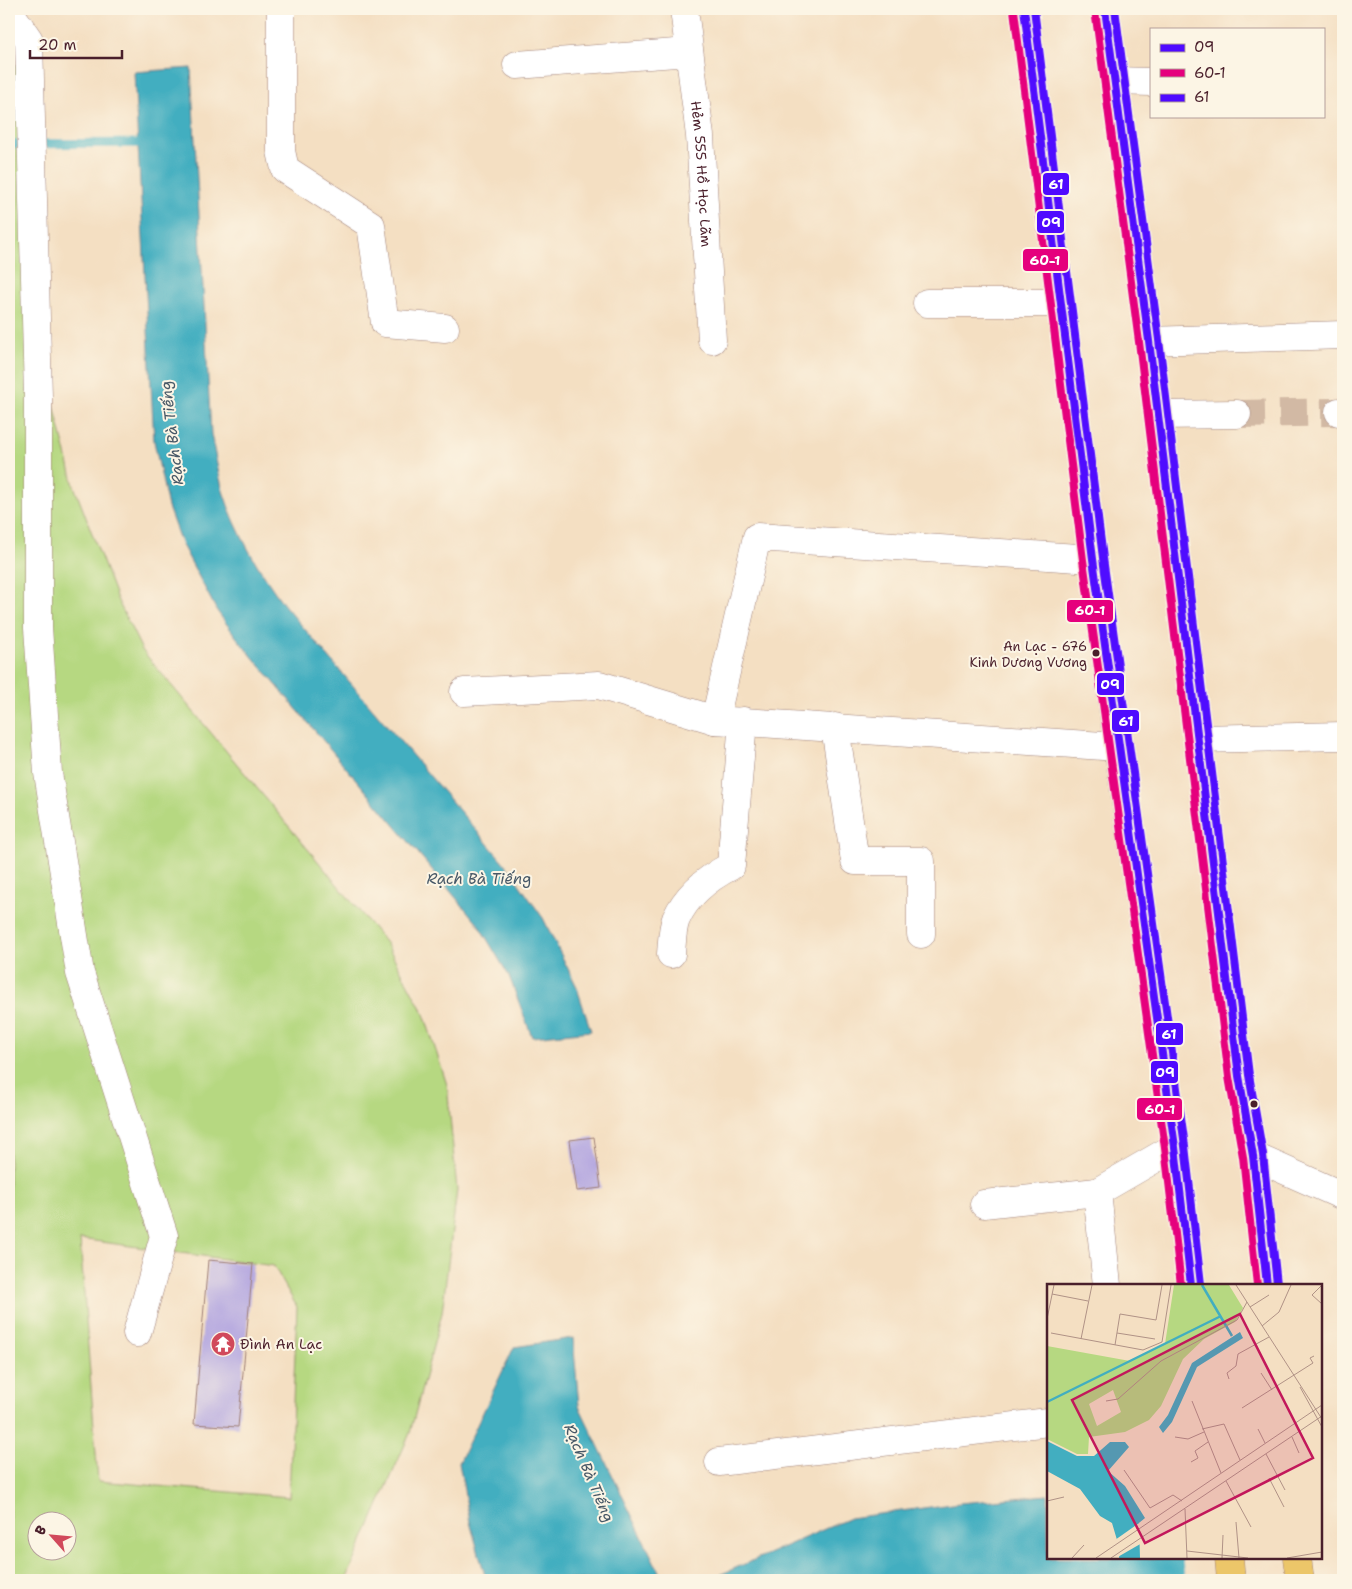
<svg xmlns="http://www.w3.org/2000/svg" width="1352" height="1589" viewBox="0 0 1352 1589" font-family="'Shantell Sans',sans-serif">
<style>
.green{fill:#b6d881;stroke:#807c56;fill-rule:evenodd}
.water{fill:#42aec0;stroke:#466676}
.pier{fill:#f4dfc2}
.lines{fill:none;stroke-linecap:round;stroke-linejoin:round}
.stream{stroke:#42aec0;stroke-width:9}
.building{fill:#b7aae0}
.minor-tunnel{stroke:#d2b9a4;stroke-width:28;stroke-dasharray:28 14;stroke-linecap:butt}
.minor-casing{stroke:#9f7f76;stroke-width:29}
.major-casing{stroke:#9f7f76;stroke-width:29}
.minor{stroke:#fff;stroke-width:28}
.major{stroke:#ecc669;stroke-width:28}
.bus-1-casing{stroke:#fcf5e5;stroke-width:11}
.bus-2-casing{stroke:#fcf5e5;stroke-width:11}
.bus-3-casing{stroke:#fcf5e5;stroke-width:11}
.bus-1{stroke:#4f0aff;stroke-width:8}
.bus-2{stroke:#e5007d;stroke-width:8}
.bus-3{stroke:#4f0aff;stroke-width:8}
.bus-dot{fill:#4a1f2b;stroke:#fcf5e5;stroke-width:2}
.labels{text-anchor:middle;dominant-baseline:central;stroke-width:4;stroke-linejoin:round;paint-order:stroke}
.bus-label{font-size:13px;fill:#4a1f2b;stroke:#fcf5e5;text-anchor:end}
.street-label{font-size:14px;fill:#4a1f2b;stroke:#fcf5e5}
.poi-label{font-size:14px;fill:#4a1f2b;stroke:#fcf5e5;text-anchor:start}
.water-label{font-size:15px;font-style:italic;fill:#475867;stroke:#fcf5e5}
.inset-river{fill:none;stroke:#42aec0;stroke-width:2.5}
.inset-road{fill:none;stroke:#b09286;stroke-width:1}
.view{fill:#c2185b;fill-opacity:0.15;stroke:#c2185b;stroke-width:2.5}
.inset-edge{fill:none;stroke:#4a1f2b;stroke-width:2.5}
.line-badge{stroke:#fcf5e5;stroke-width:2}
.badge-label{font-size:14px;text-anchor:middle;font-weight:bold;fill:#fff}
</style>
<rect width="100%" height="100%" fill="#fcf5e5"/>
<filter id="ink" filterUnits="userSpaceOnUse"><feTurbulence type="fractalNoise" baseFrequency=".02" numOctaves="2"/><feDisplacementMap in="SourceGraphic" scale="10" xChannelSelector="R" yChannelSelector="G"/><feConvolveMatrix kernelMatrix="1 2 1 2 8 2 1 2 1" color-interpolation-filters="sRGB"/></filter>
<filter id="wash" filterUnits="userSpaceOnUse"><feTurbulence type="fractalNoise" baseFrequency=".0096" numOctaves="4" result="noise"/><feDisplacementMap in="SourceGraphic" scale="20" xChannelSelector="R" yChannelSelector="G"/><feGaussianBlur stdDeviation="1.12" result="paint"/><feColorMatrix in="noise" values="0 0 0 0 0 0 0 0 0 0 0 0 0 0 0 0 0 1.4 0 .05"/><feComposite in="paint" operator="in"/></filter>
<g filter="url(#wash)">
<rect width="100%" height="100%" fill="#f4dfc2"/>
<path class="green" d="M9,57L12,65L35,64L44,365L74,486L117,599L142,650L386,943L424,1014L447,1085L457,1190L442,1313L410,1433L346,1580H9ZM80,1239L274,1266L297,1307L289,1497L98,1481ZM38,1522H68V1552H38Z"/>
<g class="water">
<path d="M191,68L211,434C215,453 218,472 223,491C236,532 259,571 285,606L505,864L543,918L576,985L591,1031L532,1037L509,976L478,924L240,642L217,611L181,543L168,507L154,441L134,72Z"/>
<polygon points="573,1338 579,1406 663,1580 486,1579 470,1522 459,1463 514,1347"/>
<polygon points="1048,1495 1048,1558 1183,1558 1232,1580 708,1580 850,1518 960,1503"/>
</g>
<polygon class="pier" points="1182,1558 1189,1558 1233,1578 1235,1580 1185,1580"/>
<g class="lines">
<polyline class="stream" points="9,144 148,143"/>
</g>
<g id="blocks">
<g class="building">
<polygon points="594,1137 601,1188 577,1191 570,1140"/>
<polygon points="208,1260 253,1264 238,1427 194,1424"/>
</g>
</g>
</g>
<g filter="url(#ink)">
<use href="#blocks" fill-opacity="0" stroke="#9f7f76" stroke-width="1"/>
<g class="lines">
<polyline class="minor-tunnel" points="1237,414 1339,412"/>
<defs>
<g id="minor">
<polyline points="281,9 281,151 285,169 371,225 385,323 445,328"/>
<path id="s1" d="M684,9L700,136L712,340"/>
<polyline points="9,11 29,40 38,397 38,628 48,773 80,973 164,1236 137,1333"/>
<polyline points="517,65 689,52"/>
<polyline points="1114,81 1151,82"/>
<polyline points="927,303 1061,303"/>
<polyline points="1149,341 1343,335"/>
<polyline points="1339,412 1343,412"/>
<polyline points="1158,415 1237,414"/>
<polyline points="464,692 599,685 715,720 1118,747"/>
<polyline points="715,720 757,537 1093,559"/>
<polyline points="835,727 855,861 921,861 921,934"/>
<polyline points="1198,739 1343,736"/>
<path d="M671,954C672,943 672,929 676,919C687,894 708,878 731,866L743,721"/>
<polyline points="1253,1156 1343,1196"/>
<polyline points="984,1204 1097,1192"/>
<polyline points="1107,1285 1097,1192 1175,1147"/>
<polyline points="719,1462 1048,1422"/>
</g>
<g id="major">
<polyline points="1024,9 1093,559 1118,747 1175,1147 1191,1285"/>
<polyline points="1105,9 1149,341 1239,1076 1253,1156 1267,1285"/>
<polyline points="1229,1558 1231,1580"/>
<polyline points="1297,1558 1300,1580"/>
</g>
</defs>
<use href="#minor" class="minor-casing"/>
<use href="#major" class="major-casing"/>
<use href="#minor" class="minor"/>
<use href="#major" class="major"/>
<defs>
<g id="bus-1">
<polyline points="1024,9 1093,559 1175,1147 1191,1285"/>
<polyline points="1105,9 1149,341 1239,1076 1253,1156 1267,1285"/>
</g>
<g id="bus-2">
<polyline points="1014,10 1083,560 1165,1148 1181,1285"/>
<polyline points="1095,10 1139,342 1229,1077 1243,1157 1257,1285"/>
</g>
<g id="bus-3">
<polyline points="1034,9 1103,558 1185,1146 1201,1284"/>
<polyline points="1115,9 1159,340 1249,1075 1263,1155 1277,1284"/>
</g>
</defs>
<use href="#bus-1" class="bus-1-casing"/>
<use href="#bus-2" class="bus-2-casing"/>
<use href="#bus-3" class="bus-3-casing"/>
<use href="#bus-1" class="bus-1"/>
<use href="#bus-2" class="bus-2"/>
<use href="#bus-3" class="bus-3"/>
</g>
</g>
<defs>
<symbol id="temple-disc" viewBox="-11 -11 22 22"><circle r="9.5" fill="#d1495b" stroke="#fcf5e5"/><path d="M0-6L5-2H3V0L6.5 2.5H4V6H1.5V3h-3V6H-4V2.5H-6.5L-3 0V-2H-5Z" fill="#fff"/></symbol>
</defs>
<g fill-rule="evenodd">
<use href="#temple-disc" x="209" y="1330" width="28" height="28"/>
</g>
<g class="bus-dot">
<circle cx="1096" cy="653" r="4.5"/>
<circle cx="1254" cy="1104" r="4.5"/>
</g>
<g class="labels">
<g class="bus-label">
<text x="1087" y="646">An Lạc - 676<tspan x="1087" dy="16">Kinh Dương Vương</tspan></text>
</g>
<g class="street-label">
<text stroke="none"><textPath href="#s1" startOffset="166">Hẻm 555 Hồ Học Lãm</textPath></text>
</g>
<g class="poi-label">
<text x="240" y="1344">Đình An Lạc</text>
</g>
<g class="water-label">
<text transform="translate(172 433) rotate(-97)">Rạch Bà Tiếng</text>
<text x="479" y="879">Rạch Bà Tiếng</text>
<text transform="translate(589 1473) rotate(67)">Rạch Bà Tiếng</text>
</g>
</g>
<g transform="translate(1047 1284)">
<rect width="275" height="275" fill="#f4dfc2"/>
<path d="M127,1H182L196,24L188,38L157,55L136,75L114,122L102,136L78,148L42,153L41,170H30L0,155V62L83,77L118,60ZM66,106L74,128L50,142L42,120Z" fill="#b6d881" fill-rule="evenodd"/>
<path d="M193,48L196,54L150,83L125,138L116,149L112,143L121,131L145,79ZM0,157L30,172H47L63,158H78L82,163L61,187L78,202L98,234L92,239L93,274H72L73,266L65,239L53,232L33,205L0,187Z" fill="#42aec0"/>
<path d="M95,237V259L69,274L68,256Z" fill="#f4dfc2"/>
<path class="inset-river" d="M155,1L185,52M0,118L174,32"/>
<path class="inset-road" d="M189,1L275,135M275,1L265,11L275,20M5,10L41,17M203,23L222,11M0,35L7,1M215,42L232,28L244,1M4,49L96,66L115,58L124,1M70,49L108,55M34,55L45,1M68,61L73,30L109,36L115,1M214,89L225,106M182,95L180,89L189,82L191,70L222,53M253,103L275,143M59,117L71,115L114,77L190,36L200,18M145,117L174,189M195,124L266,79L263,74L267,72M155,145L177,140L193,176M211,145L218,159M128,153L141,155L157,148M245,153L252,169M219,170L238,206M144,178L151,174L148,167L161,158M77,186L103,224L126,211L135,217M222,194L237,223M179,197L204,243M0,217L17,213M138,225L140,274M189,238L192,274M140,267L201,274M25,274L37,261M49,274L275,121M64,274L275,132M175,274L176,251M240,274L275,268"/>
<path class="view" d="M193,30L266,174L98,259L25,116Z"/>
<rect width="275" height="275" class="inset-edge"/>
</g>
<g class="line-badge">
<rect x="1042" y="172" width="28" height="24" rx="5" fill="#4f0aff"/>
<rect x="1036" y="210" width="29" height="24" rx="5" fill="#4f0aff"/>
<rect x="1022" y="248" width="47" height="24" rx="5" fill="#e5007d"/>
<rect x="1066" y="599" width="48" height="24" rx="5" fill="#e5007d"/>
<rect x="1096" y="672" width="29" height="24" rx="5" fill="#4f0aff"/>
<rect x="1111" y="709" width="29" height="24" rx="5" fill="#4f0aff"/>
<rect x="1155" y="1022" width="29" height="24" rx="5" fill="#4f0aff"/>
<rect x="1150" y="1060" width="29" height="24" rx="5" fill="#4f0aff"/>
<rect x="1136" y="1097" width="47" height="24" rx="5" fill="#e5007d"/>
</g>
<g class="badge-label">
<text x="1056" y="189">61</text>
<text x="1051" y="227">09</text>
<text x="1045" y="265">60-1</text>
<text x="1090" y="615">60-1</text>
<text x="1110" y="689">09</text>
<text x="1126" y="726">61</text>
<text x="1169" y="1039">61</text>
<text x="1165" y="1077">09</text>
<text x="1160" y="1114">60-1</text>
</g>
<rect width="1352" height="1589" fill="none" stroke="#fcf5e5" stroke-width="30"/>
<rect x="1150" y="28" width="175" height="90" fill="#fcf5e5" stroke="#b59f9b"/>
<rect x="1160" y="44" width="25" height="8" fill="#4f0aff" stroke="#b59f9b"/>
<text x="1194" y="52" font-size="15" fill="#4a1f2b">09</text>
<rect x="1160" y="69" width="25" height="8" fill="#e5007d" stroke="#b59f9b"/>
<text x="1194" y="78" font-size="15" fill="#4a1f2b">60-1</text>
<rect x="1160" y="94" width="25" height="8" fill="#4f0aff" stroke="#b59f9b"/>
<text x="1194" y="102" font-size="15" fill="#4a1f2b">61</text>
<g transform="translate(52 1536) rotate(297)"><circle r="24" fill="#fcf5e5" stroke="#b59f9b"/>
<path d="M0-4L9 19L0 12L-9 19Z" fill="#d1495b"/>
<text y="-8" font-size="14" font-weight="bold" text-anchor="middle" fill="#4a1f2b">B</text>
</g>
<path d="M30 50v8h92v-8" fill="none" stroke="#4a1f2b" stroke-width="2.5"/>
<text x="38" y="50" font-size="15" fill="#4a1f2b" stroke="#fcf5e5" stroke-width="4" paint-order="stroke">20 m</text>
</svg>
